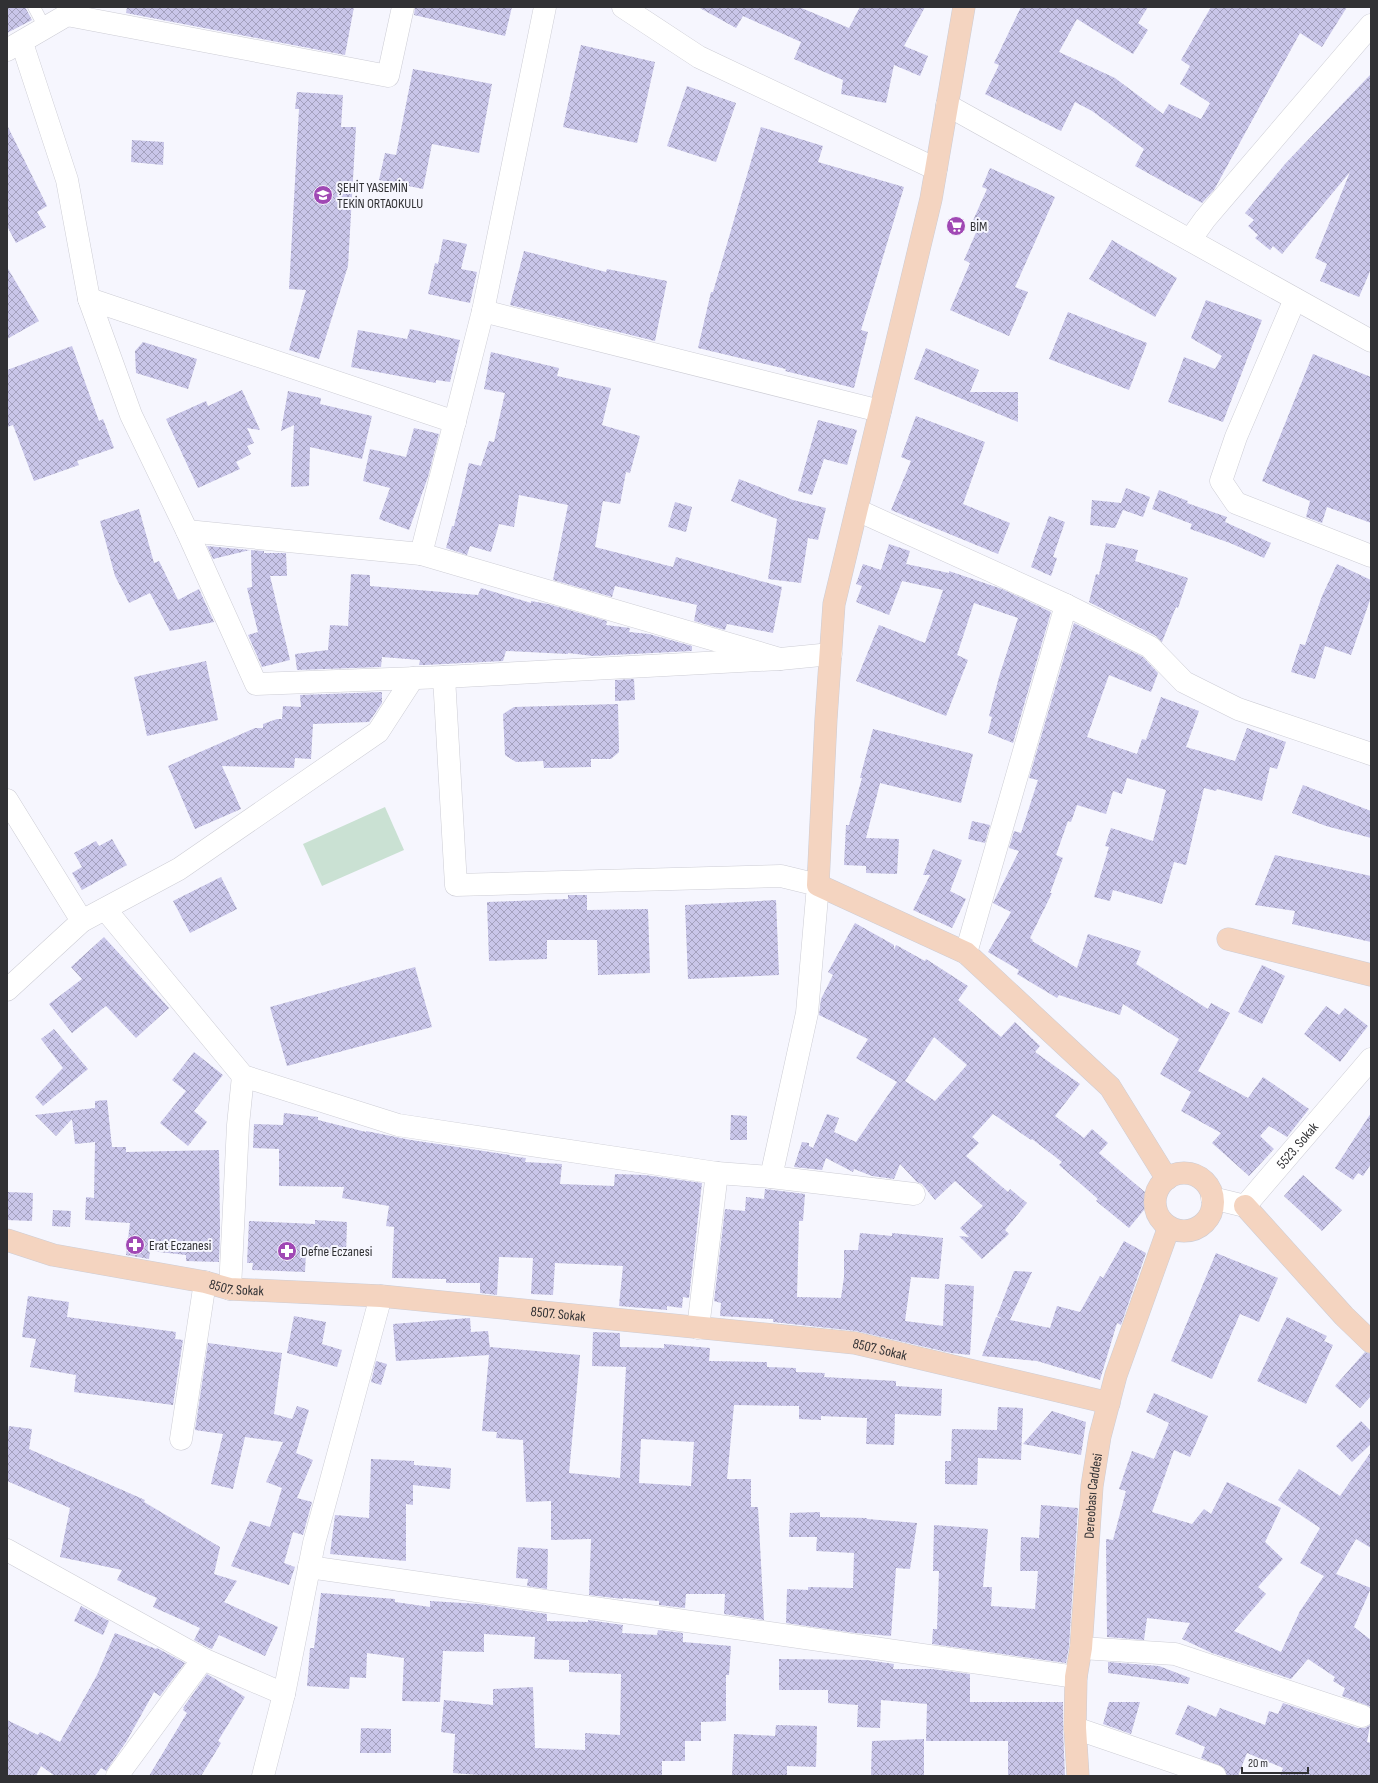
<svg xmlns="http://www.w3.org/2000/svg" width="1378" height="1783" viewBox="0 0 1378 1783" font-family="'Sofia Sans Condensed',sans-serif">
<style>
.green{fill:#cae1d3}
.building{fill:url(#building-cross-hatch);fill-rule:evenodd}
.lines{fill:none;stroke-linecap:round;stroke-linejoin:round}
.lane-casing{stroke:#cdcdd5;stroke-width:13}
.street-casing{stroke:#cdcdd5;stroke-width:23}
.secondary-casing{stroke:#cdcdd5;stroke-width:23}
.lane{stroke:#fff;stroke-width:12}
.street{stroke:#fff;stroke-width:22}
.secondary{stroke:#f4d4c0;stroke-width:22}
.labels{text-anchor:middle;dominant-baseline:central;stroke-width:4;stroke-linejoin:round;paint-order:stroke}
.poi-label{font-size:14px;fill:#313134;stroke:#f6f6fe;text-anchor:start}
.street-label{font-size:14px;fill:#313134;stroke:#f6f6fe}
</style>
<defs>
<pattern id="building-cross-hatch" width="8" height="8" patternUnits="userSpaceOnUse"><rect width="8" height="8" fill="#c9c6e9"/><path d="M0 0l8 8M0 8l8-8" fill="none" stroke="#a4a1be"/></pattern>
</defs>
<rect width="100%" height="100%" fill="#f6f6fe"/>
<polygon class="green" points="385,807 404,850 322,886 303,844"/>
<g class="building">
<polygon points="7,7 25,7 32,20 7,33"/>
<polygon points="127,7 354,7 345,55 126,13"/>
<polygon points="415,7 512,7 505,36 414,15"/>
<polygon points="698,7 799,7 849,28 860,7 925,7 904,46 928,56 920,76 894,65 886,103 841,94 843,80 794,59 801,42 743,16 736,28"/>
<polygon points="1021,7 1148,7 1138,23 1148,30 1133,54 1077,19 1059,52 1115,78 1163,114 1169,104 1201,119 1210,103 1180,84 1190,66 1181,60 1211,7 1347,7 1322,47 1300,33 1214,190 1202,203 1135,166 1144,149 1092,111 1075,102 1061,131 985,94 999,65 994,63"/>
<polygon points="581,45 655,62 637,143 563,127"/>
<polygon points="413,69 492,84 479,153 432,144 423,189 379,180 385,153 396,155"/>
<polygon points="1371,74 1371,269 1359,297 1320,281 1327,264 1315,258 1350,172 1282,254 1273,246 1270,250 1255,238 1258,235 1248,226 1254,220 1245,213 1285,164"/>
<polygon points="687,86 736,103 716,162 667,146"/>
<polygon points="297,92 343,95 341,127 356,127 348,266 319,359 289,350 306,290 289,289 299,109 295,109"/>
<polygon points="7,125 47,206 37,212 46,227 16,243 7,226"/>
<polygon points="761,127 823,146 818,162 904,187 861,330 868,332 854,388 785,371 786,369 698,348 711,292 713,292"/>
<polygon points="132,140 164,142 163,165 131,162"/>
<polygon points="990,168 1055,197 1015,287 1028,292 1009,336 950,310 970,263 964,260 978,228 971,225 987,189 982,187"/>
<polygon points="443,239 467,244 461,269 477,272 470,303 428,294 435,263 438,264"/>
<polygon points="1112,240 1177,278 1155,317 1089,279"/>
<polygon points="524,251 606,272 607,269 667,281 655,341 510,305"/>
<polygon points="7,267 39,321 7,339"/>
<polygon points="1206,300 1262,320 1223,422 1168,402 1184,357 1215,369 1222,356 1191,338"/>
<polygon points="1068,312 1147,343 1129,390 1049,359"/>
<polygon points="410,329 460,340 450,382 436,380 436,383 351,367 358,330 407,339"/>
<polygon points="143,342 197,359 188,389 136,373 135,351"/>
<polygon points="72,346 99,421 103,419 114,448 77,461 79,465 34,481 13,425 7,427 7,370"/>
<polygon points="926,348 979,370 970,392 1018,392 1018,422 914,379"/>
<polygon points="491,352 559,368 557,376 611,388 602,425 640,436 630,473 626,472 620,504 603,501 595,547 673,567 676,557 782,587 773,633 727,624 725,630 694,621 697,605 615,586 612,597 553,580 568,505 519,495 514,527 499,524 491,552 470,546 467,555 446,548 452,526 454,526 469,463 481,466 489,441 494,442 505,393 484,389"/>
<polygon points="1313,354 1371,377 1371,523 1327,507 1322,523 1306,517 1310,501 1262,481"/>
<polygon points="242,390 260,430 247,428 254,443 247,446 251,454 236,462 240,469 198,488 166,419 206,401 208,406"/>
<polygon points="288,391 321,398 320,404 372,416 362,459 310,447 309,486 291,487 294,425 281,431"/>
<polygon points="916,416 985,442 963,504 1010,523 998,554 891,510 911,461 901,457"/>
<polygon points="818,420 857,430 847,465 824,459 812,495 798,491"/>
<polygon points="414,428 439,434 428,477 409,530 379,519 390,488 363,481 370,449 406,457"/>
<polygon points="739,479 793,500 826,508 818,540 808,538 801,583 768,579 777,519 731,501"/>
<polygon points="1126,488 1150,497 1143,517 1123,510 1115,528 1090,525 1092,500 1121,503"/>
<polygon points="1159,490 1188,501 1187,503 1227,517 1225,522 1271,543 1264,558 1230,543 1190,529 1192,524 1152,509"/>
<polygon points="675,502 692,507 686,532 668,527"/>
<polygon points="139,509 154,563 159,561 178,600 199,589 214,622 170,631 150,593 129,603 115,576 100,521"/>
<polygon points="1049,516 1065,522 1053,557 1057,558 1051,576 1031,567"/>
<polygon points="1106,543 1138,550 1135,561 1188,578 1178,608 1176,607 1162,642 1156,636 1089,602 1096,574 1099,575"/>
<polygon points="889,544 910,551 906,564 949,573 949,571 1002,589 1051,612 1013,743 988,733 992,717 989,716 999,677 1018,618 974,603 957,655 968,660 946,716 856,681 879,625 925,643 943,590 902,581 889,615 856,602 862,586 856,584 863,564 881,570"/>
<polygon points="207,546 250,550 213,559"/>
<polygon points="251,550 264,551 264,553 286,553 287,576 270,576 290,660 262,667 248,635 258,632 247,588 252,587"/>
<polygon points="1337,564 1371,580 1371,597 1351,655 1325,646 1315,679 1291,672 1300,644 1305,645 1322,596"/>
<polygon points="351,574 370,575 370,586 478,595 481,588 531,603 531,601 548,604 607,621 606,625 630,628 629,632 649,634 692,646 692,651 593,656 568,653 568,654 506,651 503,661 425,665 419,665 420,660 382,657 381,667 297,670 295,654 328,650 330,625 348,626"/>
<polygon points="1074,623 1143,657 1158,673 1151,692 1109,675 1087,737 1137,754 1142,739 1146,740 1161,697 1199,711 1186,747 1235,761 1247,728 1286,742 1277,769 1270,767 1262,801 1217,789 1216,791 1204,788 1186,865 1174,862 1162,904 1113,890 1110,901 1094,897 1109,847 1105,846 1111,828 1153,841 1166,790 1127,778 1122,794 1113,791 1106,814 1077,805 1071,822 1068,821 1056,855 1063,858 1050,893 1052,893 1030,938 1033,940 1032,941 1077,968 1088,934 1141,951 1136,964 1208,1009 1211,1003 1230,1013 1198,1071 1248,1098 1263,1077 1309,1109 1287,1137 1269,1126 1260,1136 1274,1149 1249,1176 1212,1143 1221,1133 1181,1111 1191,1092 1160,1074 1179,1039 1123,1004 1120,1015 1059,995 1057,998 1017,974 1019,970 988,952 1011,912 993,903 1019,851 1009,848 1014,831 1021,833 1038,780 1029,778"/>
<polygon points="206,661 218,720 147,736 134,677"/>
<polygon points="634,679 635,700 615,701 615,680"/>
<polygon points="382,692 382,703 369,722 313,724 311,759 295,758 294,768 222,766 241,809 195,829 168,766 255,728 263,728 263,724 277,719 282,719 283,706 301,707 300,695"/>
<polygon points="618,704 619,752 611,759 591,759 591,767 544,768 543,761 516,762 505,755 503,714 514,707"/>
<polygon points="873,729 973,754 961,803 880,783 866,838 899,839 897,874 866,873 866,866 844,865 846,825 849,825 862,778 860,778"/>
<polygon points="1303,785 1371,811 1371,838 1326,826 1292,813"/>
<polygon points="972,821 990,825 985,843 968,839"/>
<polygon points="112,839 127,865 82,890 72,873 82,867 74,853 96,841 99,846"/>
<polygon points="933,849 962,860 950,891 966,899 952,928 913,910 930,875 923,875"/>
<polygon points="1275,855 1371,876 1371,942 1292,924 1295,911 1255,905"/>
<polygon points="221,877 237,909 190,933 173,901"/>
<polygon points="568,895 587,895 587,910 648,909 650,973 598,975 597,940 547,940 547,959 489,961 487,902 568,899"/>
<polygon points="776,900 779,975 688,979 685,905"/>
<path d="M855,923L894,945V950L896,945L925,961L926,959L968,986L958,1000L1001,1037L1015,1022L1040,1046L1035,1052L1080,1084L1055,1116L1084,1138L1092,1129L1108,1143L1099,1153L1153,1199L1129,1228L1096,1201L1098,1199L1059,1165L1062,1162L1032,1139L1031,1140L993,1114L972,1137L979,1143L966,1156L1008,1192L1010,1189L1027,1203L1005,1230L1009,1234L982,1259L959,1236L969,1237L960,1228L983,1206L955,1181L935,1200L922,1184L917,1182L900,1164L894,1179L872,1176L854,1169L853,1172L826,1158L822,1170L794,1167L802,1142L809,1143V1146L813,1148L827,1114L839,1118L834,1132L856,1142L897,1082L856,1058L868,1039L819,1015L821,999L833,975L828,972ZM934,1037L967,1065L935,1101L905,1081Z"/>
<polygon points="104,937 169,1008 136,1038 106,1006 72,1033 49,1004 82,979 71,967"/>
<polygon points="1262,965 1285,976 1262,1024 1238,1012"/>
<polygon points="415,967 432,1027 287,1066 270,1007"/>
<polygon points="1326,1006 1339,1015 1345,1008 1368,1026 1340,1062 1304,1034"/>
<polygon points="54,1029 88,1069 43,1106 35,1097 63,1068 41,1039"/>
<polygon points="194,1052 223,1075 194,1111 207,1122 188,1146 160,1123 186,1091 172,1080"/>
<polygon points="107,1100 112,1147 126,1147 126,1152 219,1150 220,1231 219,1262 186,1261 186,1255 150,1251 149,1259 126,1255 130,1223 85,1220 86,1197 94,1198 95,1142 75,1144 72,1119 56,1136 35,1115 95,1108 95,1101"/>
<polygon points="284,1113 318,1117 318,1120 366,1132 366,1131 411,1140 510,1155 510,1156 526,1158 525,1162 562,1164 560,1184 614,1186 615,1174 645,1175 702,1183 689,1298 683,1297 682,1308 667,1306 667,1310 619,1306 623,1266 555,1263 553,1295 531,1294 533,1258 499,1257 497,1295 480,1293 480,1283 446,1283 446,1279 392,1278 394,1227 386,1226 389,1206 342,1198 344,1187 279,1186 279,1149 253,1148 254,1124 283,1125"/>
<polygon points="1371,1113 1371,1164 1363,1176 1358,1173 1353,1180 1335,1168"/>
<polygon points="731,1115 747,1116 747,1140 730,1140"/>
<polygon points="1303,1175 1342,1210 1322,1231 1284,1196"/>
<polygon points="765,1189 805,1194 803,1221 799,1221 797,1297 841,1298 844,1277 844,1250 858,1250 860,1233 892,1236 892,1233 943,1238 939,1279 911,1277 905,1321 943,1326 945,1284 974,1286 970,1355 951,1353 856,1331 773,1322 773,1319 720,1316 721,1303 714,1301 725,1209 745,1211 746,1197 764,1199"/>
<polygon points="7,1192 33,1193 32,1221 7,1220"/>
<polygon points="53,1210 71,1211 70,1227 52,1226"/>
<polygon points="315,1220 347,1222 346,1255 306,1253 305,1272 252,1270 253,1263 247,1263 249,1221 315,1224"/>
<polygon points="1124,1241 1146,1253 1121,1325 1117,1323 1100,1380 1037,1361 982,1356 996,1317 1003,1319 997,1316 1014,1271 1032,1272 1010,1320 1050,1328 1057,1306 1080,1312 1100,1276 1103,1278"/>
<polygon points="1216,1253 1278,1278 1259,1322 1240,1314 1212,1379 1171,1361"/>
<polygon points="28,1296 69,1302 67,1317 176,1332 175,1339 183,1340 173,1405 74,1392 76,1375 30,1367 36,1339 22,1337"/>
<polygon points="294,1316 326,1322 322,1344 342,1350 337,1367 287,1353"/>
<polygon points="1287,1317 1327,1336 1324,1341 1333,1345 1306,1404 1257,1381"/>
<path d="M470,1318L471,1332L488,1331L490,1349V1347L580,1355L569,1473L620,1478L626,1367L592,1366L593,1332L620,1333V1347L664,1348V1344L710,1348L709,1361L767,1362V1367L796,1368V1372L825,1373L824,1377L896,1381V1386L942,1389L941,1416L895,1414L894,1445L866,1444L867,1418L821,1416V1420L799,1419V1406L734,1405L727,1479H751V1507H758L764,1620L724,1614L725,1594H686L685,1608L659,1605V1601L623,1598V1599L589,1595L591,1539L551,1540V1501L526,1502L523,1440L496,1438L497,1432L482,1431L489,1355L396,1361L393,1324ZM641,1439L694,1442L691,1486L639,1483Z"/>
<polygon points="208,1343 282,1353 274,1414 292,1419 297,1406 309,1410 296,1453 313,1460 297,1498 312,1502 303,1535 293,1532 284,1563 295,1567 289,1585 231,1566 250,1521 270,1527 282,1488 266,1482 283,1442 245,1437 233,1489 211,1484 223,1434 195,1430"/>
<polygon points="1365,1352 1371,1354 1371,1396 1360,1408 1335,1386"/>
<polygon points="376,1361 387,1364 381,1385 371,1382"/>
<polygon points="1154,1393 1208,1416 1190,1457 1174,1450 1152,1512 1192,1524 1204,1509 1211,1514 1227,1482 1281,1508 1265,1542 1283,1559 1258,1587 1266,1594 1234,1631 1281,1652 1300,1611 1324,1576 1300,1563 1320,1528 1278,1500 1299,1469 1340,1496 1371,1452 1371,1548 1356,1539 1336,1574 1371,1588 1354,1627 1371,1640 1371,1707 1342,1696 1345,1688 1333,1681 1335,1677 1308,1659 1291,1679 1212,1653 1182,1639 1190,1623 1147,1618 1144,1640 1107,1637 1106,1539 1113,1540 1126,1491 1119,1489 1132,1451 1154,1459 1169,1423 1146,1412"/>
<polygon points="998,1407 1023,1408 1021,1460 978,1458 977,1485 945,1484 945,1461 951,1461 952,1429 997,1430"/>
<polygon points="1052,1411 1086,1422 1081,1455 1023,1444"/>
<polygon points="1361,1421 1371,1431 1371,1444 1352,1462 1336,1446"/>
<polygon points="9,1426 32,1429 29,1449 145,1500 144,1502 220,1547 214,1574 237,1581 224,1602 278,1627 265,1656 219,1635 212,1649 209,1648 194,1640 200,1628 153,1607 157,1598 117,1580 122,1570 60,1557 70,1508 7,1481 7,1443"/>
<polygon points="371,1459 414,1461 414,1465 451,1468 450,1489 413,1485 413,1505 406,1504 406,1561 330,1554 335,1515 369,1518"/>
<polygon points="1041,1505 1078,1508 1069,1647 1066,1663 932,1644 933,1629 937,1629 939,1571 933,1571 934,1525 988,1529 983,1587 992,1587 991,1606 1035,1609 1038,1571 1020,1571 1021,1537 1039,1538"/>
<polygon points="820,1512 820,1517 867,1518 867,1519 917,1523 910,1569 896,1568 891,1636 855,1633 786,1623 787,1589 808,1590 808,1587 853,1588 854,1553 816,1551 817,1537 789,1537 790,1513"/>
<polygon points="518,1547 548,1549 547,1589 527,1586 528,1579 516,1578"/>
<polygon points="321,1593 395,1599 395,1602 430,1607 430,1601 479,1604 547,1614 547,1621 588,1622 588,1620 623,1625 622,1633 657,1635 658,1630 683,1633 683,1642 731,1646 729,1675 726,1675 726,1721 701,1722 701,1741 685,1741 685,1761 662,1761 662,1776 491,1776 453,1773 455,1734 441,1732 444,1700 493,1705 493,1689 533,1687 535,1748 585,1750 585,1733 620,1735 621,1674 569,1672 569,1660 534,1659 535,1637 484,1634 484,1652 443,1651 440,1702 402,1701 404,1658 367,1653 366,1678 350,1677 349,1689 307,1686 310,1648 314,1648"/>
<polygon points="81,1606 109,1621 103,1635 74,1621"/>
<polygon points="115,1633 156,1649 157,1648 185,1663 160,1696 154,1692 126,1742 106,1771 101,1768 95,1776 55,1776 41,1766 36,1776 7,1776 7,1720 38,1735 40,1732 60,1742 97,1675"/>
<polygon points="779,1659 866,1660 894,1664 893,1669 932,1669 970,1674 970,1702 1063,1702 1063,1729 1065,1776 1008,1776 1008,1741 926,1741 927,1704 881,1700 880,1728 857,1727 858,1705 828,1703 828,1690 779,1690"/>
<polygon points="1108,1662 1159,1666 1190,1678 1188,1684 1108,1673"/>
<polygon points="207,1674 245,1697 218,1741 221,1743 201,1776 149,1776 187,1713 183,1710 184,1708 183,1708"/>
<polygon points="1109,1702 1140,1702 1131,1734 1103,1724"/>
<polygon points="1283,1703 1358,1728 1365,1728 1370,1725 1367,1742 1371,1743 1371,1776 1280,1776 1283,1768 1247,1753 1238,1776 1227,1776 1224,1768 1201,1758 1205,1747 1175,1734 1188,1705 1216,1717 1220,1708 1265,1725 1269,1711 1278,1714"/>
<polygon points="776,1725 817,1726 816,1767 787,1766 787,1776 732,1776 734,1734 775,1736"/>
<polygon points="361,1728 391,1729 391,1753 360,1753"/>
<polygon points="924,1739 924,1776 871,1776 872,1741"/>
</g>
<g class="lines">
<defs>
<polyline id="lane" points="34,7 45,28"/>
<g id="street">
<polyline points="545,7 483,311 880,411"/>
<polyline points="623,7 699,57 936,169"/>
<polyline points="22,43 67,180 89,299 131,415 187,531 256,684 444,677 780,659"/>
<polyline points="7,50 67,15 388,76 403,7"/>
<polyline points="947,105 1371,341"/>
<polyline points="1190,240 1205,219 1371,25"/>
<polyline points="89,299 455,422"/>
<polyline points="1295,299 1236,437 1221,481 1236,503 1371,556"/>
<polyline points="857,510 1066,605 1150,647 1184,682 1238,709 1371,754"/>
<polyline points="187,531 421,554 780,659 831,654"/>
<polyline points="421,554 483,311"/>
<polyline points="444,677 456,885 781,876 818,885 807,1013 771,1177"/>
<polyline points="7,800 82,921"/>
<polyline points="105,909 243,1076 398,1125 717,1173 771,1177 914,1194"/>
<polyline points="966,953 1066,605"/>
<polyline points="7,990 82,921 179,869 378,732 413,678"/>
<path id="s1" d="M1212,1198L1245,1206L1371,1059"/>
<polyline points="230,1289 238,1125 243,1076"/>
<polyline points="698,1328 717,1173"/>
<polyline points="181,1439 205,1282"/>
<polyline points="7,1550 203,1659 284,1694"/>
<polyline points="309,1567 1076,1677"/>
<polyline points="1081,1648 1175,1654 1362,1716"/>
<polyline points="1075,1728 1215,1776"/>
<polyline points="117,1776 203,1659"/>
<polyline points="263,1776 284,1694 314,1543 381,1296"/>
</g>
<g id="secondary">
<polyline points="964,7 931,199 834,604 826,719 818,885 966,953 1110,1087 1167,1179"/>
<polyline points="1228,939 1371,975"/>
<circle cx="1184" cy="1202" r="29"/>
<polyline points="1245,1206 1344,1316 1371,1342"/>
<path id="s2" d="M7,1240L53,1255L205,1282L230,1289L381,1296L855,1343L1109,1403"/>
<path id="s3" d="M1078,1776L1075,1728L1076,1677L1081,1648L1092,1486L1100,1436L1116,1375L1169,1227"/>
</g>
</defs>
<use href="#lane" class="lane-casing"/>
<use href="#street" class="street-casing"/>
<use href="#secondary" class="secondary-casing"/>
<use href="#lane" class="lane"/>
<use href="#street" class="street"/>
<use href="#secondary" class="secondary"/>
</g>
<defs>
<symbol id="school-disc" viewBox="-11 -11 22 22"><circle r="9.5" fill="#a048b4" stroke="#f6f6fe"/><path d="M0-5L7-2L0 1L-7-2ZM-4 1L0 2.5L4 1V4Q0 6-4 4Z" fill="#fff"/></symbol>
<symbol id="supermarket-disc" viewBox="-11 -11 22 22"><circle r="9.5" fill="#a048b4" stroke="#f6f6fe"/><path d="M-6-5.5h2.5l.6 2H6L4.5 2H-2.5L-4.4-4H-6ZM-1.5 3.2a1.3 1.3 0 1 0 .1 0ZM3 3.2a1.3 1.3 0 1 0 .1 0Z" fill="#fff"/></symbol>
<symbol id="pharmacy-disc" viewBox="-11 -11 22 22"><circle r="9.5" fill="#a048b4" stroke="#f6f6fe"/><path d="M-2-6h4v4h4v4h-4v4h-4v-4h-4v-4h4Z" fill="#fff"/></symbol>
</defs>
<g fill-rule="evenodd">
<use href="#school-disc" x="312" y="184" width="22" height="22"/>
<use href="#supermarket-disc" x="945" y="215" width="22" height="22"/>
<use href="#pharmacy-disc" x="124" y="1234" width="22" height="22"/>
<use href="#pharmacy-disc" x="276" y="1240" width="22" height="22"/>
</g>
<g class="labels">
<g class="poi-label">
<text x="337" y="187">ŞEHİT YASEMİN<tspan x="337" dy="16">TEKİN ORTAOKULU</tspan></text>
<text x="970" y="226">BİM</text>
<text x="149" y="1245">Erat Eczanesi</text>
<text x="301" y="1251">Defne Eczanesi</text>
</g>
<g class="street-label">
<text stroke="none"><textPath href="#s1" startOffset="114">5523. Sokak</textPath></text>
<text stroke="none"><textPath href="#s2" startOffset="235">8507. Sokak</textPath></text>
<text stroke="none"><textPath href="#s2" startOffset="558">8507. Sokak</textPath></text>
<text stroke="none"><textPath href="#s2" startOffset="882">8507. Sokak</textPath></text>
<text stroke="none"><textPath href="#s3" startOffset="281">Dereobası Caddesi</textPath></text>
</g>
</g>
<rect width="1378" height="1783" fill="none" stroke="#313134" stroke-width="16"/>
<path d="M1242 1767v6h66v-6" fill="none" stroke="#313134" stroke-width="2"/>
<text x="1248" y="1767" font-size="12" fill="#313134" stroke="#f6f6fe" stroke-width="3" paint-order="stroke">20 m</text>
</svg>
